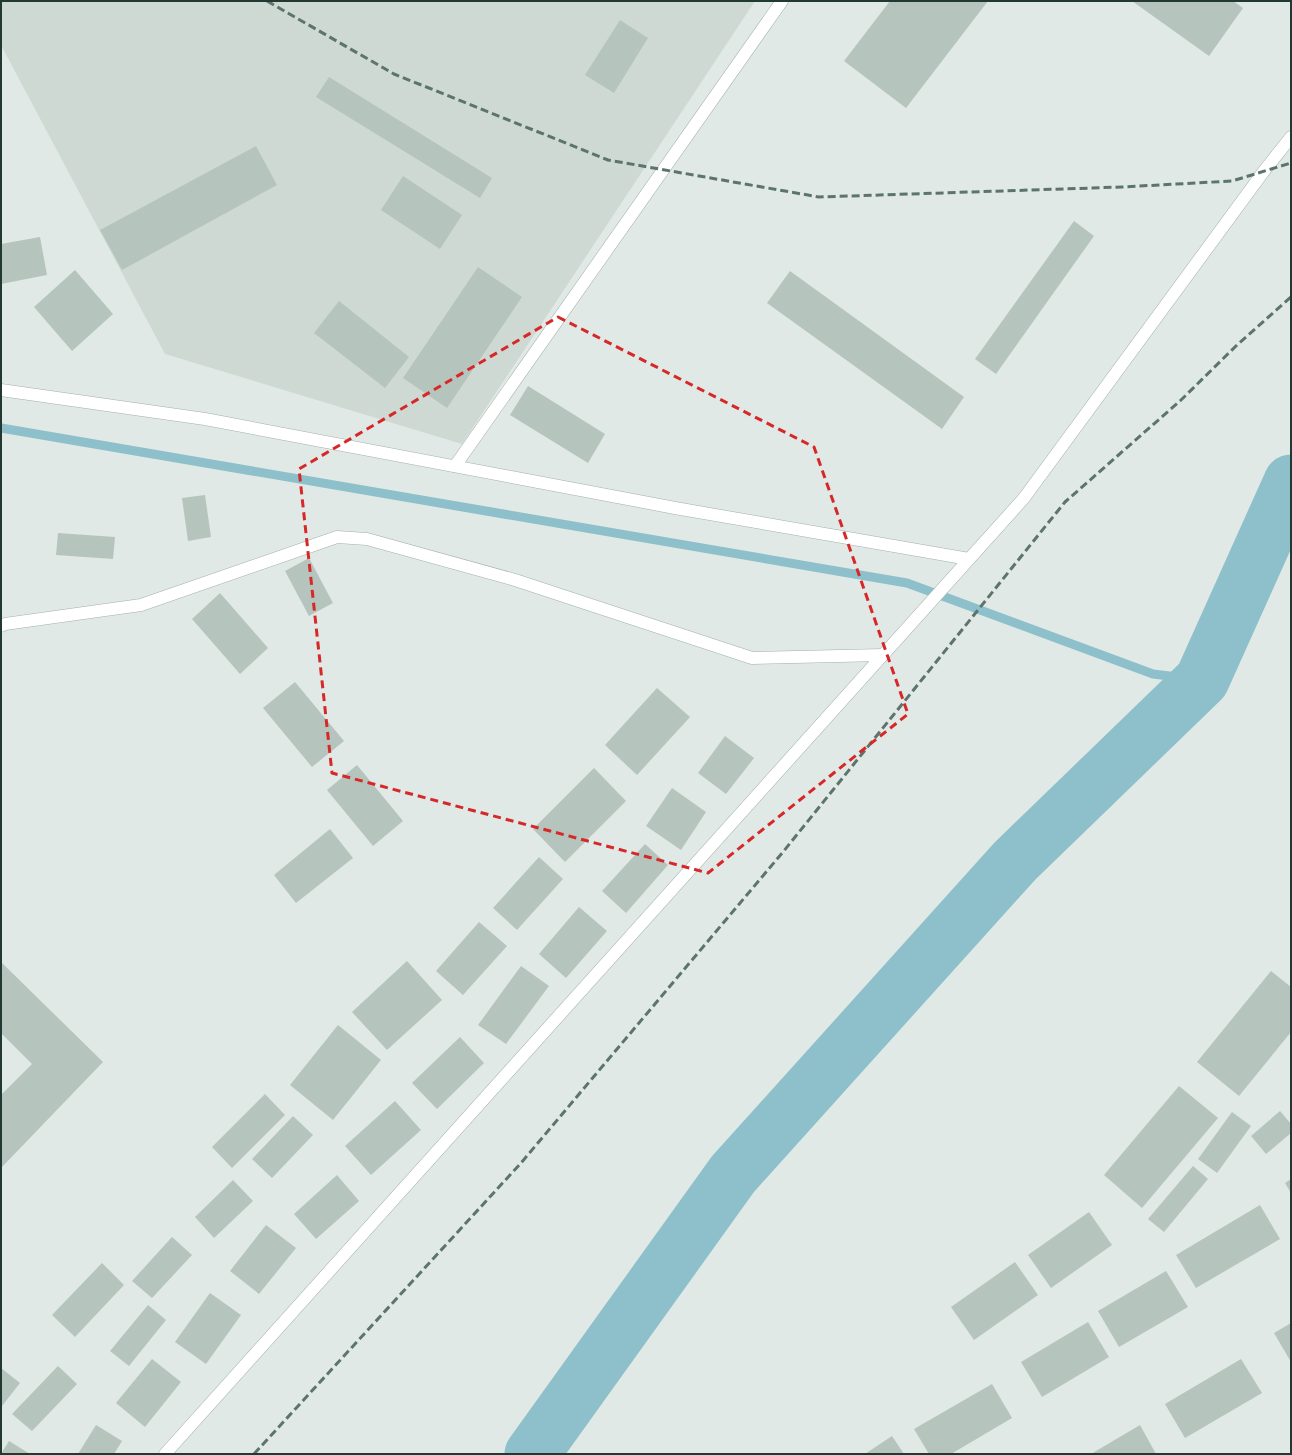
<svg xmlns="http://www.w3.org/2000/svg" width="1292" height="1455" viewBox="0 0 1292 1455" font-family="Lato,sans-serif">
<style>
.built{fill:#ced9d4}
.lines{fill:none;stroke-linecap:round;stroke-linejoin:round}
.stream{stroke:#8dc0ca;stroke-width:9}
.river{stroke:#8dc0ca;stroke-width:55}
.building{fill:#b6c4be}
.service-casing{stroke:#a3b0ac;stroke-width:13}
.minor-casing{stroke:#a3b0ac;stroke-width:13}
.service{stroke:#fff;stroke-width:12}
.minor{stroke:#fff;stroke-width:12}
.rail{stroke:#5d746d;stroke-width:3;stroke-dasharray:8 4;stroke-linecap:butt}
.marked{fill:none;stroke:#d62828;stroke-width:3;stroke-dasharray:8 5;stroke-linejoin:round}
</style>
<rect width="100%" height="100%" fill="#e0e9e5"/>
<polygon class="built" points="1,1 755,1 462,444 165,354 1,45"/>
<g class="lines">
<polyline class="stream" points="1,428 907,583 1153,674 1202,680"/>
<polyline class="river" points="532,1454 733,1174 1015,861 1202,680 1291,482"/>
</g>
<g class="building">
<polygon points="890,1 988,1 906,108 844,61"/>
<polygon points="1132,1 1233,1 1243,8 1209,56"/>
<polygon points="620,20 648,38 614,93 585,75"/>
<polygon points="329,77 492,178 480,198 316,97"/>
<polygon points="256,146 277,185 122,270 100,230"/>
<polygon points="403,176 462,215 440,249 381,210"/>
<polygon points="1074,221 1094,236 996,374 975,359"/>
<polygon points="40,237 47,275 1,284 1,244"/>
<polygon points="478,267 522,297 447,408 403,378"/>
<polygon points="75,270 113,314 72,351 34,307"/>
<polygon points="790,271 964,397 942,429 767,303"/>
<polygon points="339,301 409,357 385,388 314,333"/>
<polygon points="528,386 605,434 588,463 510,415"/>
<polygon points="205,495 211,537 188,541 182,498"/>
<polygon points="58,533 115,537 113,559 56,555"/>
<polygon points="309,558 333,603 309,616 285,571"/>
<polygon points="220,593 268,648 240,674 192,619"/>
<polygon points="295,682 344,741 312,767 263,708"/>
<polygon points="657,688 690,717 637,775 605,745"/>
<polygon points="725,736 754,758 726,794 698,773"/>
<polygon points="357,765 403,821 373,846 327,790"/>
<polygon points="594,768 626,801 565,862 533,829"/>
<polygon points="672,788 706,812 681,850 646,826"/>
<polygon points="330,829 353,858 296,903 274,875"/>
<polygon points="645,844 668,865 626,913 602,891"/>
<polygon points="539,857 563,879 517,930 493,908"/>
<polygon points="579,907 607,931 566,978 539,954"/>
<polygon points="479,922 507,946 463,995 436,971"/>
<polygon points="407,961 442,1000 387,1050 352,1012"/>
<polygon points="1,962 103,1062 1,1168 1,1095 32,1064 1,1033"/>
<polygon points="521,966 549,986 506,1044 478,1025"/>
<polygon points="1271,971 1291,987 1291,1032 1239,1096 1197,1062"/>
<polygon points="338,1025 381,1060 333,1120 290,1085"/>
<polygon points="460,1037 484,1063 437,1109 412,1083"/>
<polygon points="1179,1086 1218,1118 1142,1208 1104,1175"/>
<polygon points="265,1094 285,1115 232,1168 212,1147"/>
<polygon points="395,1101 421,1130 371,1175 345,1146"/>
<polygon points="1280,1111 1291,1124 1291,1133 1266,1154 1251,1136"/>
<polygon points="1232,1112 1251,1126 1217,1173 1198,1159"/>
<polygon points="293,1116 313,1135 272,1178 252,1159"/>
<polygon points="1193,1166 1208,1179 1164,1232 1148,1219"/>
<polygon points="337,1175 359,1201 316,1239 294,1214"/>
<polygon points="1291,1179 1291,1193 1285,1183"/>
<polygon points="233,1180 253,1201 214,1238 195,1217"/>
<polygon points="1260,1205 1280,1239 1196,1288 1176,1255"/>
<polygon points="1089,1212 1112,1245 1051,1288 1028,1255"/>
<polygon points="266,1225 296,1248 259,1294 230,1271"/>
<polygon points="172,1237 192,1255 152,1298 132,1281"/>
<polygon points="1015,1262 1038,1295 974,1340 951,1307"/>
<polygon points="102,1263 124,1285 75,1337 52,1315"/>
<polygon points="1166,1271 1188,1307 1119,1347 1098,1311"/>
<polygon points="210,1293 241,1315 206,1364 175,1342"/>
<polygon points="148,1305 166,1320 129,1366 110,1351"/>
<polygon points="1088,1322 1109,1357 1042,1397 1021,1362"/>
<polygon points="1291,1323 1291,1362 1274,1333"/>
<polygon points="152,1359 181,1382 145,1427 116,1403"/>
<polygon points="1241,1359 1262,1393 1185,1438 1165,1404"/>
<polygon points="58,1366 77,1384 32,1431 12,1414"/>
<polygon points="1,1368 20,1383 2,1406 1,1405"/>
<polygon points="992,1384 1012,1418 951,1454 929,1454 914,1429"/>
<polygon points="96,1425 122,1441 114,1454 78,1454"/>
<polygon points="1140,1425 1156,1454 1091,1454"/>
<polygon points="892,1436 904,1454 865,1454"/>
<polygon points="9,1441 30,1454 1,1454"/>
</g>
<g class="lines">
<defs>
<polyline id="service" points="455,466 782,1"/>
<g id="minor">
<polyline points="1,390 205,419 675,508 969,559"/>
<polyline points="1,626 5,624 141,605 337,537 367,539 515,580 752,658 883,655"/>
<polyline points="165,1454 1024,498 1264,171 1291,137"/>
</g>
</defs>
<use href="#service" class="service-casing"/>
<use href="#minor" class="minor-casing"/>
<use href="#service" class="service"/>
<use href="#minor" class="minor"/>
<g class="rail">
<polyline points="267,1 394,74 608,160 819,197 1122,187 1232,181 1291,163"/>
<polyline points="254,1454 521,1163 783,852 1065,502 1180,401 1237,345 1291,297"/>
</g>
</g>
<path class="marked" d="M558,317L814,447L908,714L708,873L332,773L299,469Z"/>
<rect width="1292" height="1455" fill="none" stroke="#223832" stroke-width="4"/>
</svg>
